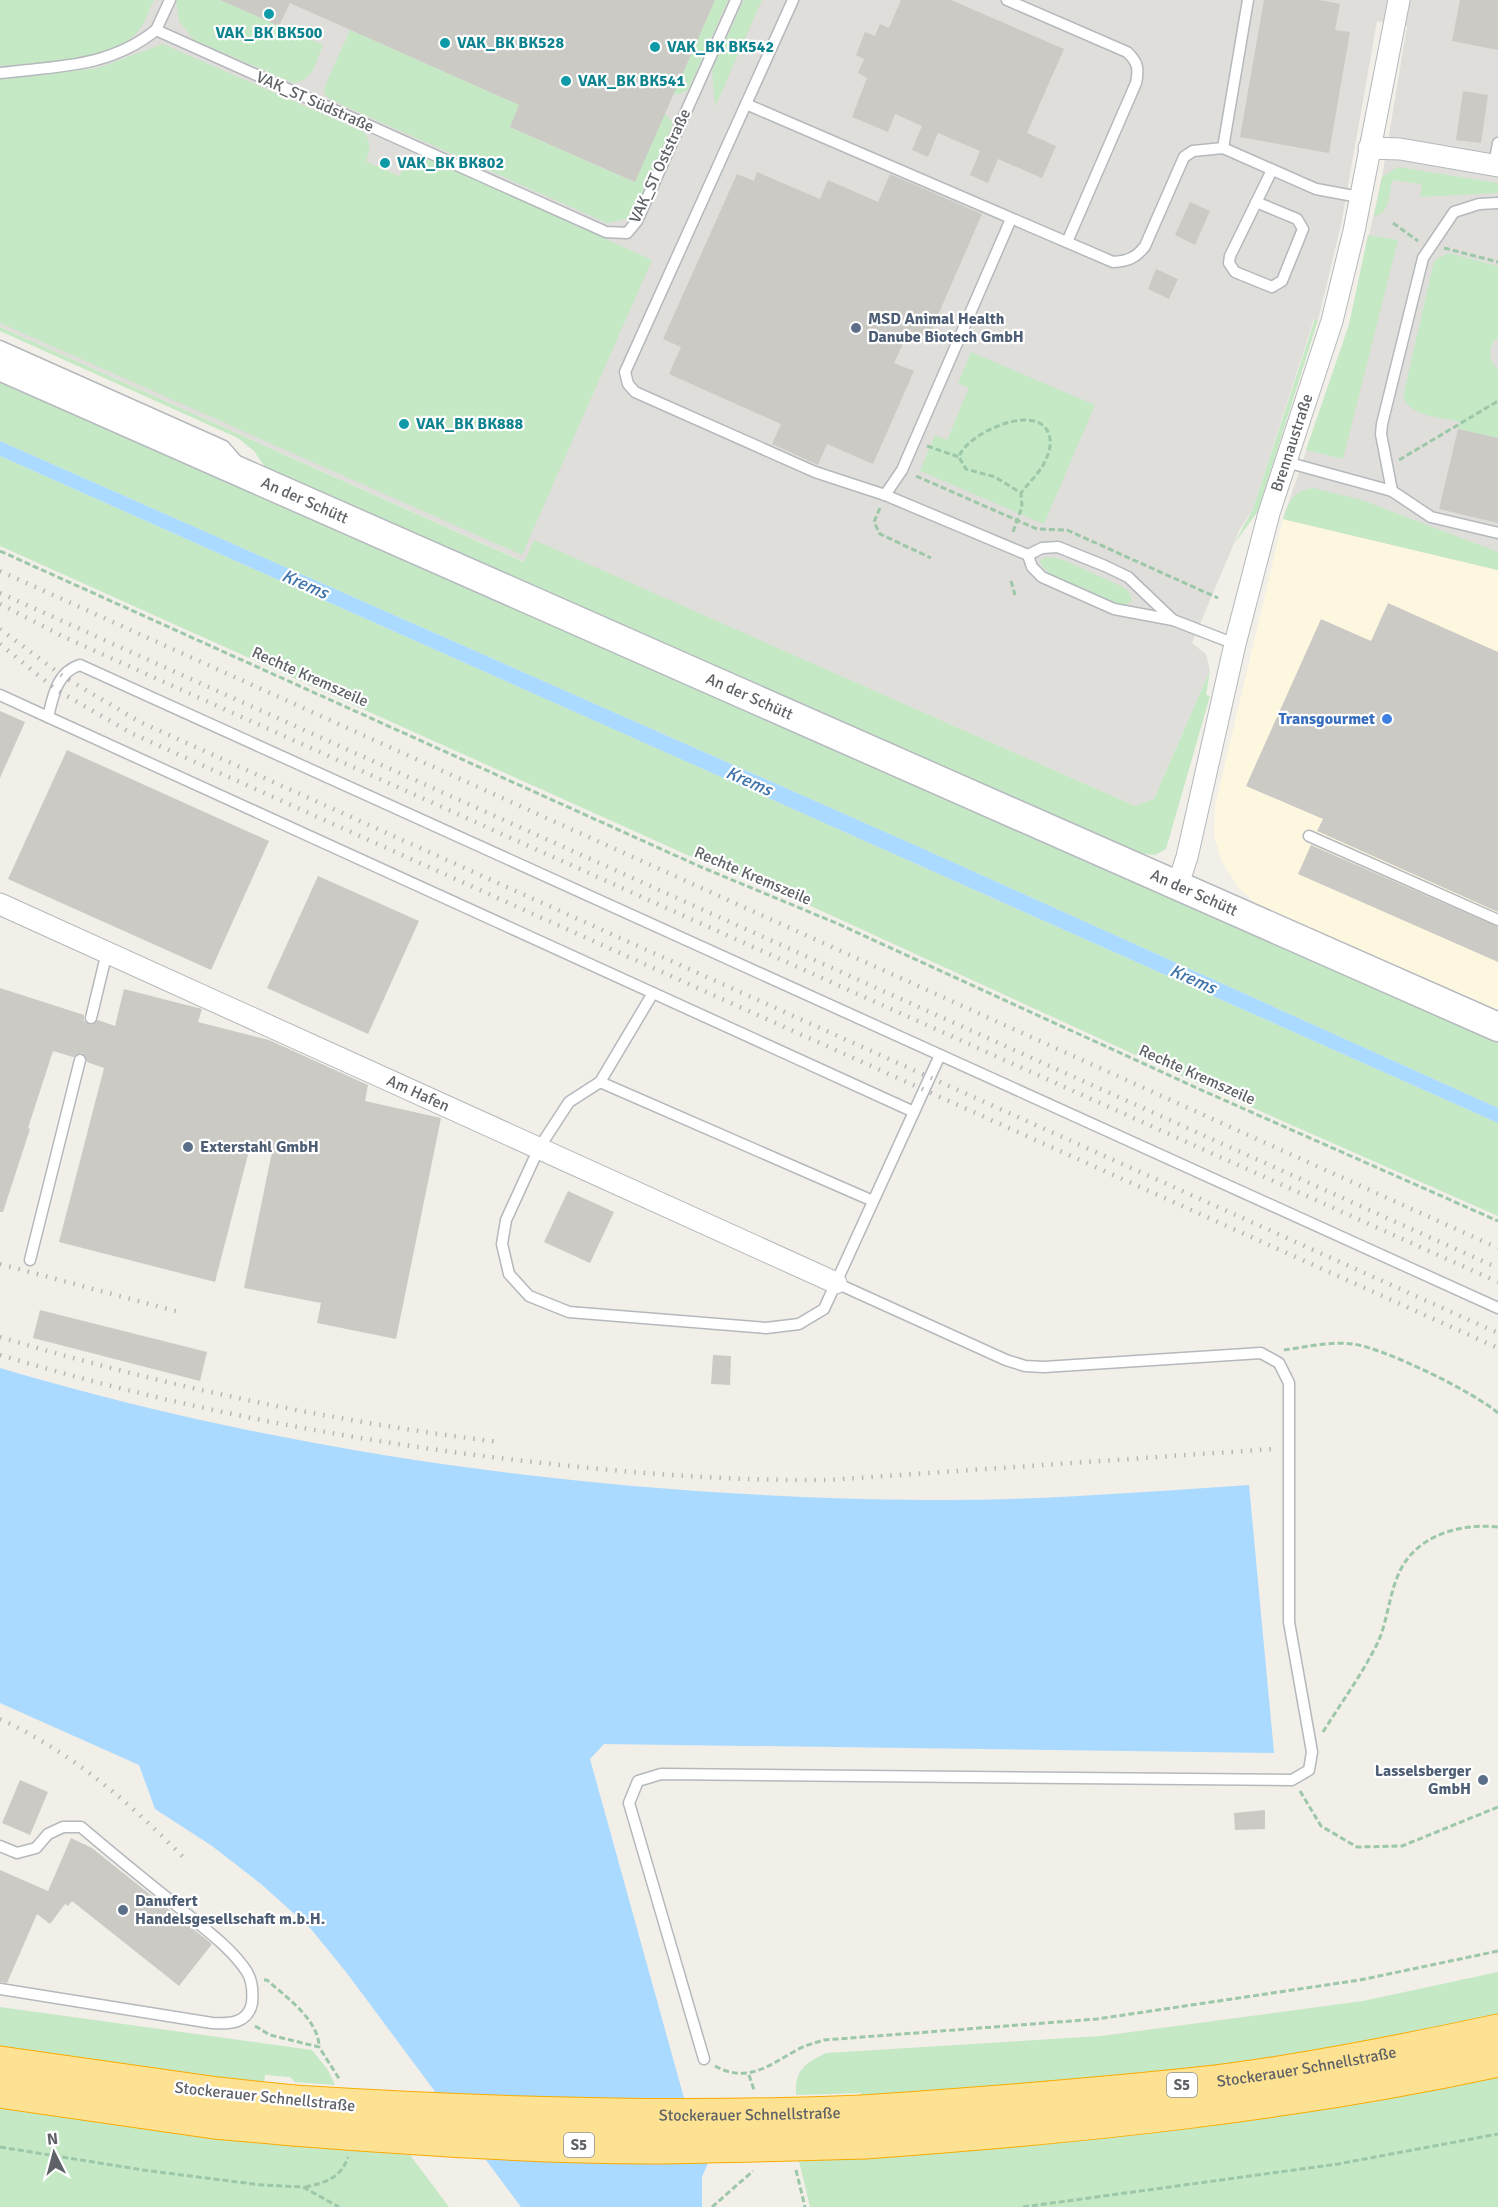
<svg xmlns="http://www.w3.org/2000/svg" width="1498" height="2207" viewBox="0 0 1498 2207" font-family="Signika,sans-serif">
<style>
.commercial{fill:#fef7e0}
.industrial{fill:#e0deda}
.green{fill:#c5e8c5}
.water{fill:#aadaff}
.building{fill:#cccac5}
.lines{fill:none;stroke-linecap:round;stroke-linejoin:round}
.lane-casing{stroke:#b5b8bc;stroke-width:13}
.street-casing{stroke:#b5b8bc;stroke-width:23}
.secondary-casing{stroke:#b6babf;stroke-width:31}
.highway-casing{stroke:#f9ab00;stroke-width:35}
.path{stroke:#9cc7a9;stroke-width:3;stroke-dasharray:6 3;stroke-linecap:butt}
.lane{stroke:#fff;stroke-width:10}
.street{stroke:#fff;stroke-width:21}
.secondary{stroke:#fff;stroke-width:28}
.highway{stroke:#fde293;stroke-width:33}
.rail{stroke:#b6b7b8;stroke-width:4.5;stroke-dasharray:1.5 8;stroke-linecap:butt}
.highway-bridge-casing{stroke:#f9ab00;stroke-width:35;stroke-linecap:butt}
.highway-bridge{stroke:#fde293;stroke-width:33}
.culture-dot{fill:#0f9aa8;stroke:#fff;stroke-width:2}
.service-dot{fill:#5c6f8a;stroke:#fff;stroke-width:2}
.shop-dot{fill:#3f7fe0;stroke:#fff;stroke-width:2}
.labels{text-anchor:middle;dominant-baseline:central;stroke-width:4.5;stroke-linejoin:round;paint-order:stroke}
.shield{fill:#fff;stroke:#8f9295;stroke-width:1.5}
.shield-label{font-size:15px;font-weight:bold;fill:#5f6368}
.culture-label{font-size:16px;font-weight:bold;fill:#0d838f;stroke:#fff;text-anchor:start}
.street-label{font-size:16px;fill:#5f6368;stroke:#fff}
.service-label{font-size:16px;font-weight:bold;fill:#4e5e75;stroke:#fff;text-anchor:start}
.shop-label{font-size:16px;font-weight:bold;fill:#366cbe;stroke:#fff;text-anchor:end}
.water-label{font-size:18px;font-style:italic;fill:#4174aa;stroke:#fff}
</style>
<rect width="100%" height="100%" fill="#f1efe8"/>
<polygon class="commercial" points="1283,519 1498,570 1498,1015 1262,909 1239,888 1222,862 1214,835 1215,806"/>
<polygon class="industrial" points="0,0 1498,0 1498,570 1283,519 1349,325 1382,177 1407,26 1377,21 1341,225 1318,320 1314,319 1253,509 1240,529 1192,643 1206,654 1210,670 1154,799 1135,806 535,541 525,562 0,327"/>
<g class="green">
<path d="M0,0H154C149,9 146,21 140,29C113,65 41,62 0,66Z"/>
<path d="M176,0H220L323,45C316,61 313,82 293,83L194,40L179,21Z"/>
<polygon points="715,0 728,0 688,90 680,94 673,94"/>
<polygon points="744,0 762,0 715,107 712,70"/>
<polygon points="350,30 519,105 510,127 634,182 665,113 673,124 635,210 627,219 607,223 331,100 325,95 324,88"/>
<path d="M163,44L364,132C371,143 371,149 366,161L399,176L404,166L421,155L652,260L522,555L0,323V79L98,68Z"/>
<path d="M1398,167L1498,183V193L1420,197L1422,184L1392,180C1389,193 1391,213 1374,216L1382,177Z"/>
<polygon points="1368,235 1398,240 1343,459 1306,450 1349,325"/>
<path d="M1448,253L1498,266V337C1487,347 1488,360 1498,370V438L1458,429L1460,422C1441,417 1411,417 1403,397L1434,261Z"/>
<polygon points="1315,319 1318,320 1258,511 1234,544 1253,509"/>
<polygon points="0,327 524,562 534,540 1135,806 1154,799 1210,670 1206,695 1210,696 1166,849 1155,855 1136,853 269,473 254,451 238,438 0,331"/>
<polygon points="971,352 1095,405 1044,524 920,471 935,435 947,440 969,388 958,383"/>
<polygon points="0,379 1498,1038 1498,1108 926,850 0,441"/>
<polygon points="0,456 1498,1123 1498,1216 1201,1085 765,885 703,862 0,546"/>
<path d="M1313,488L1362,500L1498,552V570L1283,519C1289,500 1293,492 1313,488Z"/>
<polygon points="1046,557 1061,559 1123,587 1129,592 1132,601 1125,605 1116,604 1053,577 1041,565 1040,560"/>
<path d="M1498,1972V2018L1400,2038L1217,2067L862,2099L861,2093L796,2095C795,2070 804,2064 826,2053L1101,2036L1363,2001Z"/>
<polygon points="0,2007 312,2050 328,2070 335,2085 295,2082 290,2077 265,2075 264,2085 0,2051"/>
<polygon points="1498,2073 1498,2207 810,2207 799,2161 866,2158"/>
<polygon points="0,2107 292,2146 410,2155 449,2207 0,2207"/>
</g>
<g class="water">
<polygon points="0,441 926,850 1498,1108 1498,1123 0,456"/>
<path d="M0,1368C300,1457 613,1497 926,1500C1034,1501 1141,1492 1249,1485L1274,1753L604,1744L590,1759L684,2098L708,2163L702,2177V2207H521L346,1972L311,1929L261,1884L212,1846L155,1809L139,1765L0,1703Z"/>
</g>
<g class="building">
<polygon points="220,0 715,0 635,182 510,127 519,105 290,3 279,26"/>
<polygon points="901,0 951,0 1064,49 1027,133 1056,146 1042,178 998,159 988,183 970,175 980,151 938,133 928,157 912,150 922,126 895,114 888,132 852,117 867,78 858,73 864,59 856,55 865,32 875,36 880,24 889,28"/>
<polygon points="1264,0 1319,0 1340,4 1335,30 1350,32 1329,153 1240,137"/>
<polygon points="1460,0 1498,0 1498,50 1452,41"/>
<polygon points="1463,91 1488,95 1481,143 1456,140"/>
<polygon points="757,172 820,199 828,180 878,202 890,174 982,214 928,338 909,330 902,346 894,363 914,371 873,464 827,444 818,465 772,444 781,424 669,374 681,347 663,339 737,174 754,181"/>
<polygon points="1190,202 1210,211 1195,245 1175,235"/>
<polygon points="1156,269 1178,279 1169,299 1148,289"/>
<polygon points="1458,429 1498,438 1498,523 1439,509"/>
<polygon points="1388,603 1498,652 1498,912 1317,831 1323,819 1246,786 1321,619 1371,641"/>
<polygon points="0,711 25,722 0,778"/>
<polygon points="67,750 269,841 211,970 8,879"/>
<polygon points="1311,845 1498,927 1498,962 1298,874"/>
<polygon points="318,876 419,921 368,1034 267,988"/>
<polygon points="0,988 84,1015 84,1021 90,1025 98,1020 115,1026 124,989 198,1008 202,1009 198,1022 269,1040 368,1085 365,1101 441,1118 396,1339 317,1323 321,1303 244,1288 272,1152 250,1147 215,1282 59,1242 104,1068 87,1062 82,1053 73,1057 53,1051 28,1128 30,1129 3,1212 0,1212"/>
<polygon points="568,1191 614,1212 590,1263 544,1242"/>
<polygon points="40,1310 207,1352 200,1381 33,1338"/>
<polygon points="713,1355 731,1356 730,1385 711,1384"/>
<polygon points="20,1780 48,1792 30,1835 2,1823"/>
<polygon points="1265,1810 1265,1829 1235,1830 1234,1813"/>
<polygon points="71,1838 92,1848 212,1944 179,1986 72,1901 68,1906 65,1904 50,1924 37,1914 7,1983 0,1982 0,1870 48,1891"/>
</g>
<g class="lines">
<defs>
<g id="lane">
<polyline points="793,0 625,372 628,384 635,392 815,472 885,495 1028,555 1032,567 1042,577 1114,609 1173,620 1235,644"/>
<path d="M1007,0L1127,52C1138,62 1139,69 1136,83L1067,242"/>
<polyline points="1248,0 1223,148 1316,189 1359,197"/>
<polyline points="156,30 170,0"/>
<path d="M0,73C57,66 109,68 156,30L606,232L627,233L637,221L736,0"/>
<path d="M746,104L1113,262C1128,261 1136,258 1145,246L1184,157L1193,151L1223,148"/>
<polyline points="1494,165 1498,143"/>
<polyline points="1256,202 1297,219 1303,229 1282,281 1272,287 1235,272 1229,263 1230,256 1272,170"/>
<polyline points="0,346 224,446 238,462"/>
<polyline points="1286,462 1392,491 1431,517 1498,533"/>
<polyline points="1392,491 1381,434 1382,424 1423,258 1454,212 1479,204 1498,203"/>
<polyline points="885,495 902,470 1011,219"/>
<polyline points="1028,555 1042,548 1058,547 1105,566 1128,577 1173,620"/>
<polyline points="0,695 48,717"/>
<polyline points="1309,836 1498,920"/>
<polyline points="653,993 600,1082 569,1102 539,1148 506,1220 502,1244 509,1274 529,1296 569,1312 766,1328 799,1324 824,1309 940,1055"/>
<polyline points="91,1018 107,952"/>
<polyline points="600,1082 873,1201"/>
<path d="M914,1112L48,717C53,696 57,672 80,665L1498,1308"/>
<polyline points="30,1260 80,1060"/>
<path d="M0,1846L17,1853L36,1848L48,1834L63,1827H81C114,1855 147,1882 181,1909C203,1928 231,1947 247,1972C253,1982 253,1993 252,2003C248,2024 229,2024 212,2023L0,1989"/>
<polyline points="704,2059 629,1803 638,1781 661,1774 1292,1780 1309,1770 1312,1752 1289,1622 1289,1383 1279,1363 1261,1353 1044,1367 1025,1366 1006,1360 836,1283"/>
</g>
<g id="street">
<polyline points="1369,148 1400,149 1498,166"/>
<path id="s1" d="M1178,884L1187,857L1235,644L1269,513L1332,321L1354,231L1399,0"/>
<path id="s2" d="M0,904L836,1283"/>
</g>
<g id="secondary">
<path id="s3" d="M0,366L1498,1027"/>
</g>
<g id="highway">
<polyline points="0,2063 218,2094 294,2102"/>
<polyline points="0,2091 214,2122 293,2129"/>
<path id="s4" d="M863,2112C981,2104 1098,2095 1216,2082C1311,2070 1405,2051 1498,2031"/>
<path d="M865,2142C1078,2127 1289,2105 1498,2060"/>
</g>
</defs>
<use href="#lane" class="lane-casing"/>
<use href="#street" class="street-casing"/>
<use href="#secondary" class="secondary-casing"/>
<use href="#highway" class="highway-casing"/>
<g class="path">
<polyline points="1393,223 1418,241"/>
<polyline points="1444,248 1498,262"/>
<polyline points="927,446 959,457"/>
<polyline points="1399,460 1498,401"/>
<polyline points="916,476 1037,529 1067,530 1218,598"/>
<polyline points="880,508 874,522 880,534 931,558"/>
<path d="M1013,532L1022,507L1021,493L995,477L966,469L959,457C965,435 1034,402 1048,432C1052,441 1050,451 1046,459C1041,472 1029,482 1021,493"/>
<polyline points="0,551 701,867 836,923 1199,1089 1498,1221"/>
<polyline points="1011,581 1015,595"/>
<path d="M1284,1350C1305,1347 1331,1341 1353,1344C1384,1348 1474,1392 1498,1413"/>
<path d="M1323,1732C1341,1703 1363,1673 1378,1642C1388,1620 1389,1593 1400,1571C1417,1535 1461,1523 1498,1527"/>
<polyline points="1300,1791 1321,1826 1357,1847 1402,1846 1498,1807"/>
<path d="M264,1980H267C286,1997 319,2020 319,2047"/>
<polyline points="255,2026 270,2035 319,2047 340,2080"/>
<path d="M715,2066C748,2084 769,2065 797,2050C805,2045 815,2043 824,2040L1097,2019L1360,1980L1498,1951"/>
<polyline points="749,2075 754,2090"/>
<polyline points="0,2147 143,2170 262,2185 303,2187 339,2207"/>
<polyline points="796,2170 805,2207"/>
<path d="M305,2187C325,2183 341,2178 348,2157"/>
<polyline points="712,2207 753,2171"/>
<polyline points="1023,2207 1338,2164 1498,2134"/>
</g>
<use href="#lane" class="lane"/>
<use href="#street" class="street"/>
<use href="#secondary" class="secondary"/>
<use href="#highway" class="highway"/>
<g class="rail">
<polyline points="0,571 1498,1248"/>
<polyline points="0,593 1498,1268"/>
<polyline points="0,604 64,637 1498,1282"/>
<polyline points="0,629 64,677 140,722 1498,1333"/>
<polyline points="0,644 55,689 133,734 1498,1348"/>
<polyline points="0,1264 183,1313"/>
<path d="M0,1337C163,1386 330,1421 499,1442"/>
<path d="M0,1355C179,1409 365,1444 552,1464C644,1474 735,1481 828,1480L1273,1449"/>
<path d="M0,1719C73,1753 130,1803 186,1860"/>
</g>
<defs>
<g id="highway-bridge">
<path id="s5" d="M294,2102C484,2114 672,2120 863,2112"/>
<path d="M293,2129C412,2138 532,2147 651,2147C723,2146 794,2144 865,2142"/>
</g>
</defs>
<use href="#highway-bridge" class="highway-bridge-casing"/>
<use href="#highway-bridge" class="highway-bridge"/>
</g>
<g class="culture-dot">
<circle cx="269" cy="14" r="6"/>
<circle cx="445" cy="43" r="6"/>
<circle cx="655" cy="47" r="6"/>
<circle cx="566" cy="81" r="6"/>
<circle cx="385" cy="163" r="6"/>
<circle cx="404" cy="424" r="6"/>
</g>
<g class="service-dot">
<circle cx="856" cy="328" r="6"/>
<circle cx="188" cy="1147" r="6"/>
<circle cx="1483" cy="1780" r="6"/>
<circle cx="123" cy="1910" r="6"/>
</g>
<circle class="shop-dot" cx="1387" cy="719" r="6"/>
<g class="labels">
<g class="shield">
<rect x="1167" y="2073" width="30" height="24" rx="4.5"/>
<rect x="564" y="2133" width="30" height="24" rx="4.5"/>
</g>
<g class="shield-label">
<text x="1182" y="2085">S5</text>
<text x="579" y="2145">S5</text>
</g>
<g class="culture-label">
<text x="269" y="33" text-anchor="middle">VAK_BK BK500</text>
<text x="457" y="43">VAK_BK BK528</text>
<text x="667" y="47">VAK_BK BK542</text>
<text x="578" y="81">VAK_BK BK541</text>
<text x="397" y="163">VAK_BK BK802</text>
<text x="416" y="424">VAK_BK BK888</text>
</g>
<g class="street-label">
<text transform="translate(315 102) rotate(24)">VAK_ST Südstraße</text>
<text transform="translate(660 166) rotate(-65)">VAK_ST Oststraße</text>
<text stroke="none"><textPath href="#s1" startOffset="456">Brennaustraße</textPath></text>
<text stroke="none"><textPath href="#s3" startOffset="333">An der Schütt</textPath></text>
<text transform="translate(310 677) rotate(24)">Rechte Kremszeile</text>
<text stroke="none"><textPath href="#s3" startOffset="819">An der Schütt</textPath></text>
<text transform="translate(753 876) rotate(23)">Rechte Kremszeile</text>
<text stroke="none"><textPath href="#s3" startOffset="1305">An der Schütt</textPath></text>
<text transform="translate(1197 1075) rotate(24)">Rechte Kremszeile</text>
<text stroke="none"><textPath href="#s2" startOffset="459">Am Hafen</textPath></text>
<text stroke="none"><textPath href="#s4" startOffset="446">Stockerauer Schnellstraße</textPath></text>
<text transform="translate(265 2097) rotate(6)">Stockerauer Schnellstraße</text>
<text stroke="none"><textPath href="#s5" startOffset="456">Stockerauer Schnellstraße</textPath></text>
</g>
<g class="service-label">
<text x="868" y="319">MSD Animal Health<tspan x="868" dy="18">Danube Biotech GmbH</tspan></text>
<text x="200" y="1147">Exterstahl GmbH</text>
<text x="1471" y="1771" text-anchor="end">Lasselsberger<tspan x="1471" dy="18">GmbH</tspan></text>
<text x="135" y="1901">Danufert<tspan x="135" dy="18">Handelsgesellschaft m.b.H.</tspan></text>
</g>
<g class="shop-label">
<text x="1375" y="719">Transgourmet</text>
</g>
<g class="water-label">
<text transform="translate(305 584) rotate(24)">Krems</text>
<text transform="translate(749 781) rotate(24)">Krems</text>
<text transform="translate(1193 979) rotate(24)">Krems</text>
</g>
</g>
<g transform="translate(54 2153) rotate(354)" stroke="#ffffff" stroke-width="4.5" paint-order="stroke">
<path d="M0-4.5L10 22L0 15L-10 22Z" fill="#5f6368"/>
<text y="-9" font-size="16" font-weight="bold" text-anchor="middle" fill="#5f6368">N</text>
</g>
</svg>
